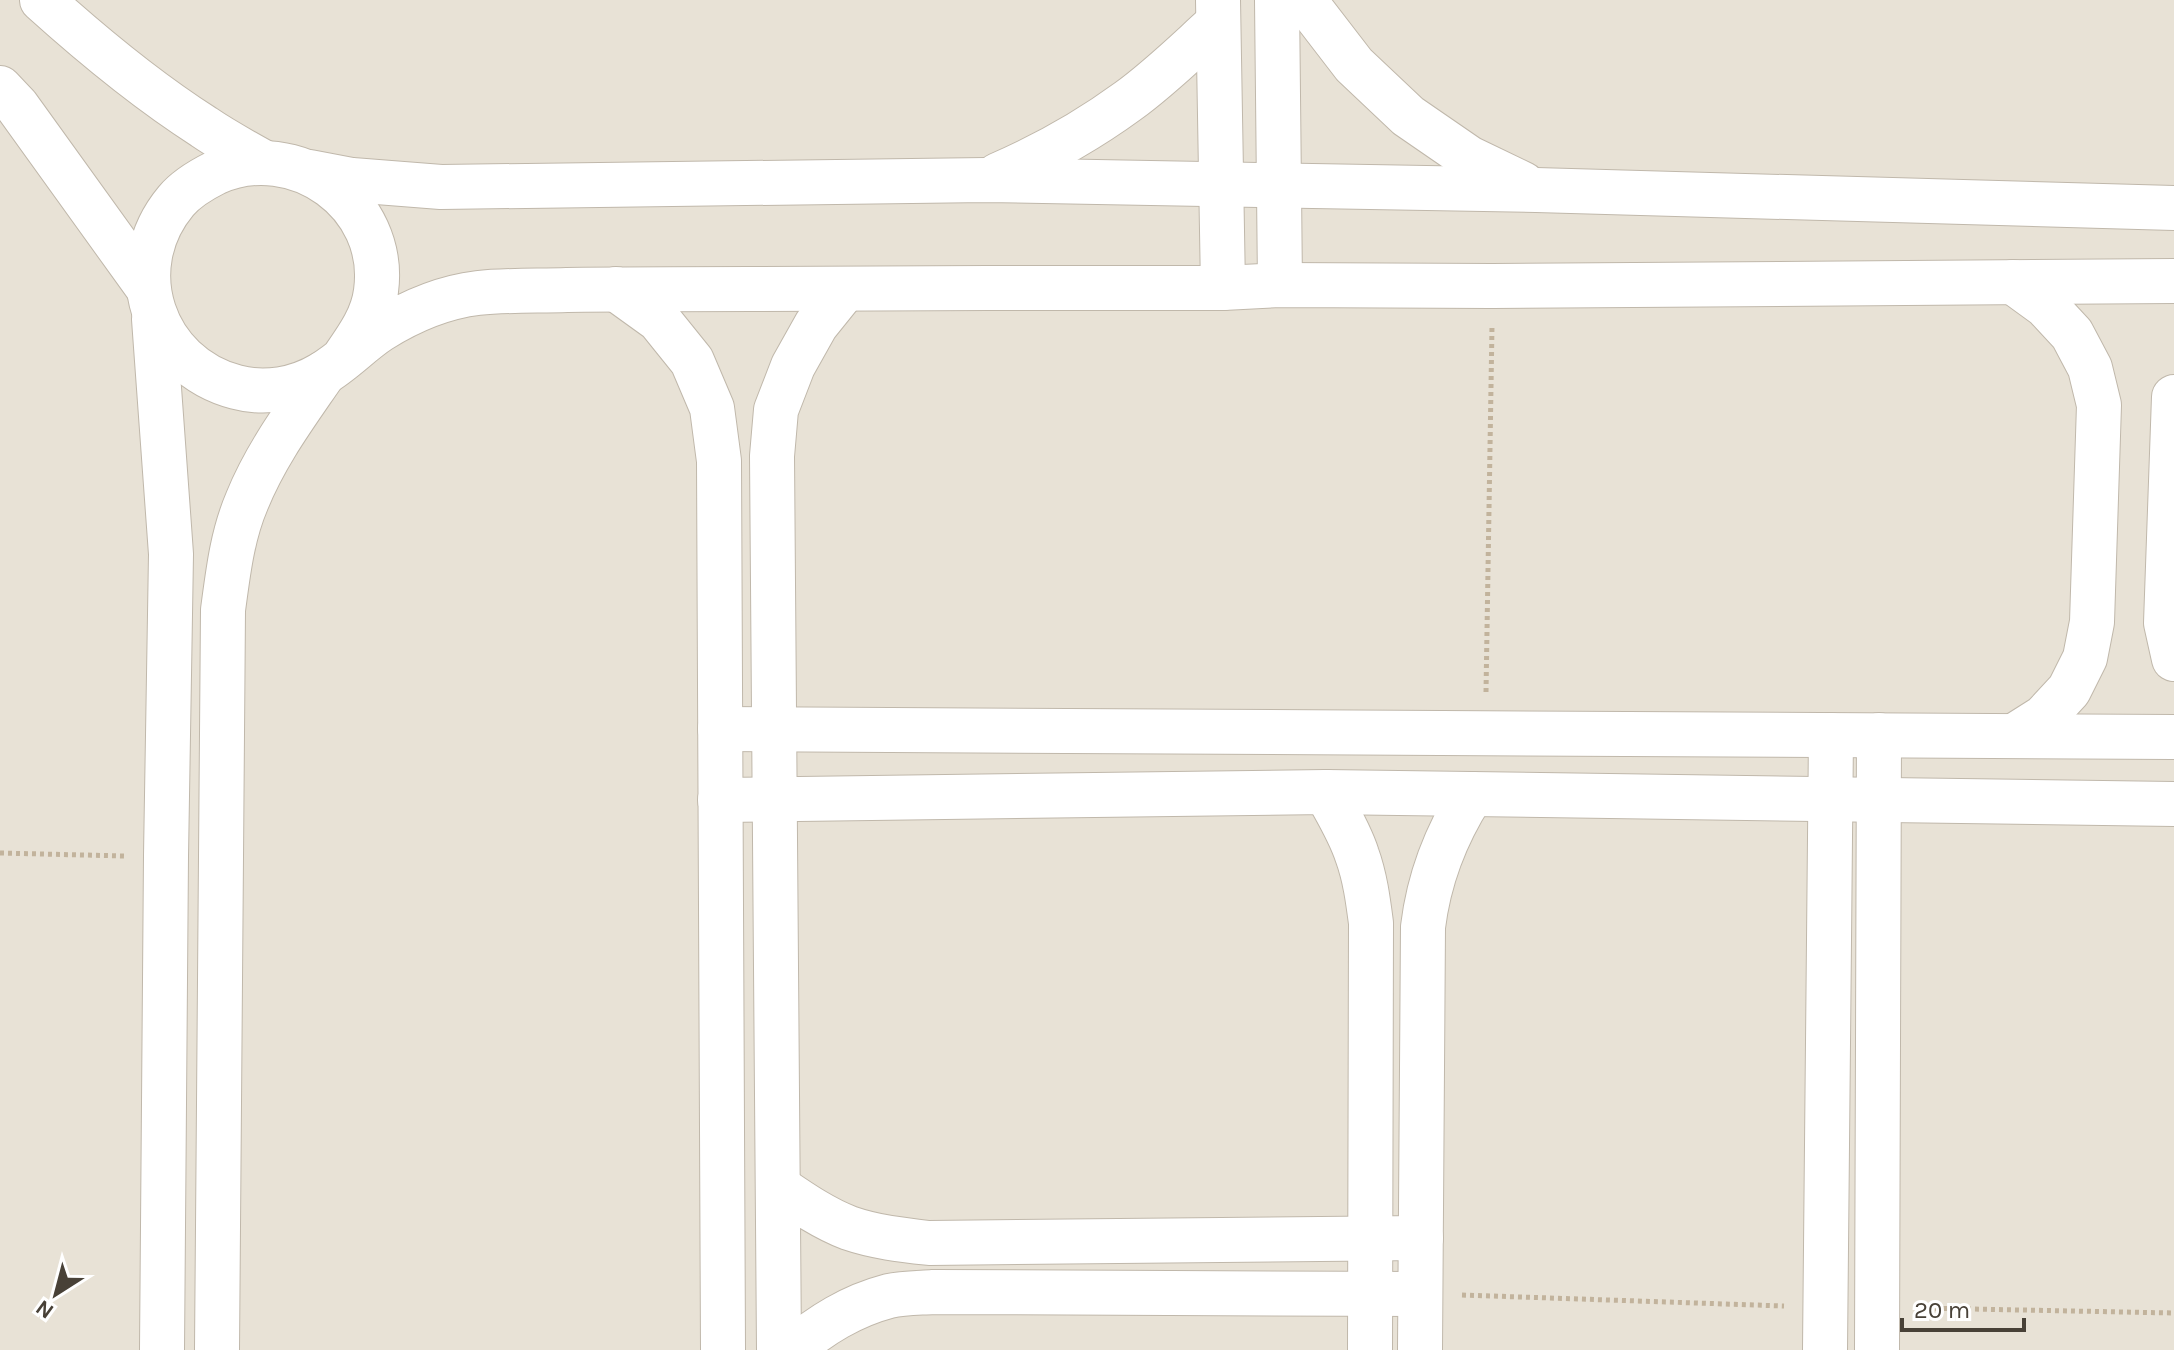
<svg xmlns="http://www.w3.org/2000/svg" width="2174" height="1350" viewBox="0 0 2174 1350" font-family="Karla,sans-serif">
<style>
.residential{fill:#e8e2d6}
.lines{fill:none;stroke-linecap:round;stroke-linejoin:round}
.minor-casing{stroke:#c0b8ab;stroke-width:46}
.path{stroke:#c2b39c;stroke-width:5;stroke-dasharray:4 4;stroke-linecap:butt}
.minor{stroke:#fff;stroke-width:44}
</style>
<rect width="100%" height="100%" fill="#f4f0e8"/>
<rect class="residential" x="0" y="0" width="2174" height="1350"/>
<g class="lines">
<defs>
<g id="minor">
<path d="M42,0C93,46 146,90 204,127C223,140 243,151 263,162"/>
<polyline points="1218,0 1223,288"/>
<polyline points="1277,0 1280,285"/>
<polyline points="1304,0 1354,65 1408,116 1469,158 1523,184"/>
<polyline points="0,88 17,106 148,288"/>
<polyline points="310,172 352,180 441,187 986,180 1536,190 2174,208"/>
<path d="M998,175C1044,155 1087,131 1128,101C1160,78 1189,49 1218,23"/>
<polyline points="2013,282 2046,306 2072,334 2090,368 2099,405 2092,622 2085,658 2069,690 2044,717 2014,736"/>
<polyline points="616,289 659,320 692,361 712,408 719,461 723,1350"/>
<polyline points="154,319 171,554 166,856 162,1350"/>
<path d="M345,356C359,336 373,316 376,291C388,203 295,137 215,173C201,180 186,189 176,201C120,268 153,365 236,387C265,395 297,389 322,374C343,362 360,343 380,330C409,312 444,297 478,293C507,290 537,291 567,290C629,289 691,289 753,289C910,288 1066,288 1223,288L1280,285L1492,286L2174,281"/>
<polyline points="2174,397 2166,623 2174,659"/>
<polyline points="720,729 2174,737"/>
<path d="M1326,792C1337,812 1350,833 1357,855C1365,877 1368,900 1371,923L1370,1350"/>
<polyline points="720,800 1326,792 2174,804"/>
<path d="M778,1187C800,1202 823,1218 849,1228C875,1237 902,1240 929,1243L1421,1238"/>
<path d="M217,1350L223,610C228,573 232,536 247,501C266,454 296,414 324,373"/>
<polyline points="779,1350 772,456 776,410 793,366 816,325 845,289"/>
<path d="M791,1350C821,1325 851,1306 889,1296C903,1293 919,1293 933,1292L1420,1294"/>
<path d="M1420,1350L1423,927C1429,878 1445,836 1472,794"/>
<polyline points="1825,1350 1831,735"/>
<polyline points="1877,1350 1879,735"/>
</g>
</defs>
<use href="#minor" class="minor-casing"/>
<g class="path">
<polyline points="1486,692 1492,326"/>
<polyline points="0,853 125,856"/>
<polyline points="1462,1295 1784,1306"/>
<polyline points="1919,1308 2174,1313"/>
</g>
<use href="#minor" class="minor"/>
</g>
<g transform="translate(56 1294) rotate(216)" stroke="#ffffff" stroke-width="6" paint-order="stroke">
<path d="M0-6L14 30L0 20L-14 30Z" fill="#484137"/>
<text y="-12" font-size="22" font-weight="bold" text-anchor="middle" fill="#484137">N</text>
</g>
<path d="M1902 1318v12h122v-12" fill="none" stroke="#484137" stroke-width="4"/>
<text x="1914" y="1318" font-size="24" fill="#484137" stroke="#ffffff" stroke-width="6" paint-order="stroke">20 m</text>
</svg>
